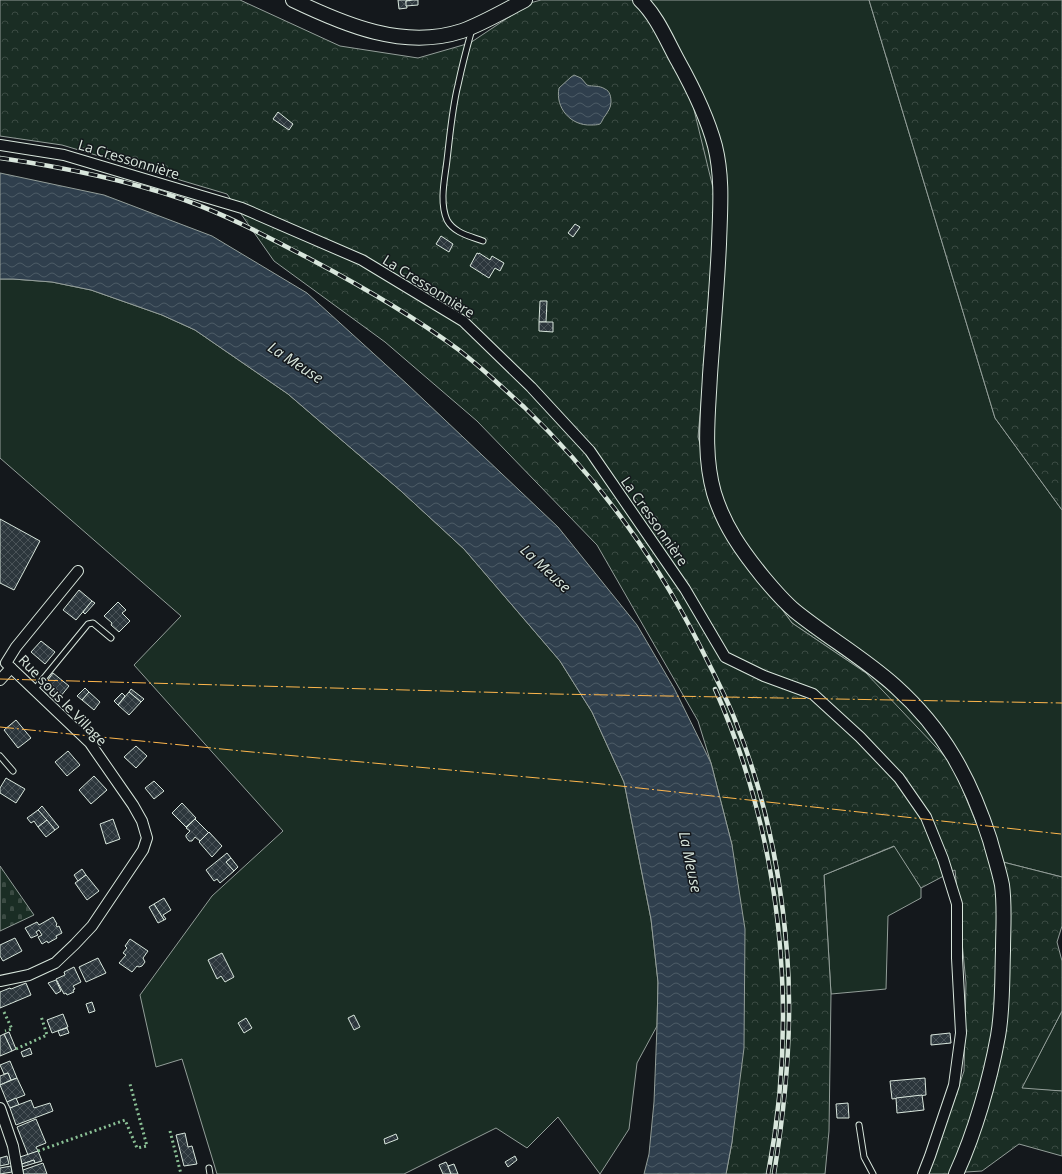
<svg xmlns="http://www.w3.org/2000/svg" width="1062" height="1174" viewBox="0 0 1062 1174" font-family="'Open Sans',sans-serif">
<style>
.grass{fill:#1a2d24;stroke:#939e99}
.forest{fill:url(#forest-crowns);stroke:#939e99}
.cemetery{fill:url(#cemetery-stones);stroke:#939e99}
.water{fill:url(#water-waves);stroke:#939e99}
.building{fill:url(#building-cross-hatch);stroke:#d8e6dc}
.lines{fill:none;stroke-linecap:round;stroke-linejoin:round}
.lane-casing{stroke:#d8e6dc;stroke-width:7}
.street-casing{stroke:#d8e6dc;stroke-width:12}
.secondary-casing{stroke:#d8e6dc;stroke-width:16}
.lane{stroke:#14181c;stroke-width:5}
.street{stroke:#14181c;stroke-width:10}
.secondary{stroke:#14181c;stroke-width:14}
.rail-casing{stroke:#d8e6dc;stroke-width:4.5}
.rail{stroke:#14181c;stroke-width:3;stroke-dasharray:9;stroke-linecap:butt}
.hedge{stroke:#8ac095;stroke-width:3;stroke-dasharray:2 3;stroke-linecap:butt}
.power{stroke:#ffb74d;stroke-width:1;stroke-dasharray:14 3 2 3;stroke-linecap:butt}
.labels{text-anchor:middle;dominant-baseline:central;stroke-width:3;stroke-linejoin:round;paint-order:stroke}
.street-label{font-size:14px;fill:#d8e6dc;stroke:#14181c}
.water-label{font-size:15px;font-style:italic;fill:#d8e6dc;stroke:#14181c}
</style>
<defs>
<pattern id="forest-crowns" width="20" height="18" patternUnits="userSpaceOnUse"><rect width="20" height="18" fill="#1a2d24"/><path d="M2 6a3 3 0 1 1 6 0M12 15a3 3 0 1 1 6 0" fill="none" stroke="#3b4b43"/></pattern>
<pattern id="cemetery-stones" width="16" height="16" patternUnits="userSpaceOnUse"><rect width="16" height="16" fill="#1a2d24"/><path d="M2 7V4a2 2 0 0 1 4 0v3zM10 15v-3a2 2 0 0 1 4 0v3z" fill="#3b4b43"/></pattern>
<pattern id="water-waves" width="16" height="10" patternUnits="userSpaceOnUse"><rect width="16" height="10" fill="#2f3f4d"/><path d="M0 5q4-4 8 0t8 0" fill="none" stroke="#4c5b66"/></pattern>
<pattern id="building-cross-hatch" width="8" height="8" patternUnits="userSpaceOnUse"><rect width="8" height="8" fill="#2c363c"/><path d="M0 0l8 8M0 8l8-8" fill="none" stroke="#4a5358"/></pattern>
</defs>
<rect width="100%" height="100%" fill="#14181c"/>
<g class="grass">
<polygon points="642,0 869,0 995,418 1062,510 1062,877 991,859 866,673 792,623 727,534 698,437 710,303"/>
<polygon points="0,279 13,279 52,282 91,290 162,315 195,330 288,394 401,491 464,549 560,661 592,712 624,782 651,919 658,982 657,1026 637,1063 629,1129 600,1174 558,1117 527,1148 496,1128 404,1174 217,1174 182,1059 156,1067 140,995 212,896 283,831 134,665 181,616 0,458"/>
<polygon points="895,846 921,888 921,898 888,916 886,989 831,994 824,875"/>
<polygon points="1062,1011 1062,1091 1021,1089"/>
</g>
<g class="forest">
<polygon points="0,0 240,0 340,46 418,58 470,43 530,3 541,0 636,0 687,81 714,192 710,303 698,437 727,534 792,623 866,673 952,764 991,859 1062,877 1062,926 1057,942 1062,961 1062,1011 1022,1088 1062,1091 1062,1156 1019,1144 982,1171 950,1173 950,1174 929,1174 964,1071 966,983 955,870 921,888 894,846 824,875 831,994 829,1131 825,1174 726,1174 732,1142 732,845 711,763 698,721 597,545 477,421 385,342 274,261 227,194 62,145 0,136"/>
<polygon points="869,0 1062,0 1062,510 995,418"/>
</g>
<polygon class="cemetery" points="0,866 34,915 0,931"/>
<g class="water">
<path d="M574,75L581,78L587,85C593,87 599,85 605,89C610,91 611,97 611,102C611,108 608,111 605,116C603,118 602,122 600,124C597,125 594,125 591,125C571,126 555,108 559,88L571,77Z"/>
<polygon points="0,173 104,195 212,236 307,293 407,384 558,527 637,625 674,688 711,763 732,845 745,929 744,1048 732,1142 726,1174 644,1174 649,1154 654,1102 657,1026 658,982 651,919 624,782 592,712 560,661 464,549 401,491 288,394 195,330 162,315 91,290 52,282 13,279 0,279"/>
</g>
<g class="building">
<polygon points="398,0 413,0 406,1 407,8 399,9"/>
<polygon points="413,0 418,0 418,5 406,6 406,1"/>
<polygon points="278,112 293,124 289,130 273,119"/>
<polygon points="575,224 580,227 573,237 568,233"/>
<polygon points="441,236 453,244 449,252 436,244"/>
<polygon points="477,253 479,254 479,253 490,260 492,256 504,263 500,271 495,268 489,278 470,266"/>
<polygon points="540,301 547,301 546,322 539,322"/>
<polygon points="539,322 553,322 553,332 539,331"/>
<polygon points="0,519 40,541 14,590 0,583"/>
<polygon points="79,590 92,601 76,620 63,610"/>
<polygon points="92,601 95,603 85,614 83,612"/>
<polygon points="118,602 126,610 122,613 130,621 119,632 111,625 112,623 104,616"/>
<polygon points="41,641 55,652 45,664 31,652"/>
<polygon points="53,673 69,686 60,697 45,684"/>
<polygon points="85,688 89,692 82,700 77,696"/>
<polygon points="131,689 144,699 141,702 129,692"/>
<polygon points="89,692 100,702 94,710 82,700"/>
<polygon points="129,692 141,702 129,715 118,705"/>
<polygon points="122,693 125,696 118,705 114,701"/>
<polygon points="16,720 31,738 18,748 4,730"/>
<polygon points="136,746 147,756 136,768 124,757"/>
<polygon points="68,751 80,765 67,776 55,762"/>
<polygon points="94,776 107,790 91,804 79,790"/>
<polygon points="6,778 25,789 16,803 0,793 0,788"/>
<polygon points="154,781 164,791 154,799 145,788"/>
<polygon points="182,803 196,818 186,827 172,813"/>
<polygon points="42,806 59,827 55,830 38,810"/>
<polygon points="38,810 47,820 38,827 34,821 31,823 27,818"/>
<polygon points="113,819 120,839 106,844 100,824"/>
<polygon points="195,819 209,833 200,841 195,837 192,841 189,841 186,837 186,835 190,831 186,828"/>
<polygon points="47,820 55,830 46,837 38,827"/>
<polygon points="209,832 222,846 212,857 199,842"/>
<polygon points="227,853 231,858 226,862 234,871 220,883 217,879 214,881 206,870"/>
<polygon points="231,858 238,867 234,871 226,862"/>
<polygon points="82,869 86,875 78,881 74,875"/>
<polygon points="86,875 99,891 87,900 75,883"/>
<polygon points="164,898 171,910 163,915 166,919 164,920 154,904"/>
<polygon points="154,904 164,920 158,923 149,907"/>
<polygon points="53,917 57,924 56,925 57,927 59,926 62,933 56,936 57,938 48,943 47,941 42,944 38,937 42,935 39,930 36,932 38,935 31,938 25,928 37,922 39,925"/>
<polygon points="15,938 22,951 3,961 0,956 0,945"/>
<polygon points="130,939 148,951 143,958 145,962 142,966 139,967 137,966 132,972 119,963 126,955 123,953 127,948 125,946"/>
<polygon points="222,953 234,977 225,982 221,976 217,979 208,960"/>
<polygon points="98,958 106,973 86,982 79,967"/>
<polygon points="74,967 81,982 73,986 75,989 73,990 74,992 67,995 66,993 64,994 56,979 65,975 64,972"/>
<polygon points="56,980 61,991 56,994 48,983"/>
<polygon points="26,983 31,995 0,1008 0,992 10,988 11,989"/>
<polygon points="92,1002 95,1011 89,1013 86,1004"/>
<polygon points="63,1014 68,1027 52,1033 47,1020"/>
<polygon points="354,1015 360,1027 354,1030 348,1018"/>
<polygon points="246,1018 252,1028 244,1033 238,1023"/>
<polygon points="67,1028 69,1033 60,1036 58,1031"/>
<polygon points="9,1032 16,1049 12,1051 4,1034"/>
<polygon points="950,1033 951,1043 931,1045 931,1035"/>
<polygon points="4,1034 12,1051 0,1056 0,1036"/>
<polygon points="30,1048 32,1054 23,1057 21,1052"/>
<polygon points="10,1061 17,1078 11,1080 8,1073 4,1074 0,1065"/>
<polygon points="8,1073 11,1080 0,1085 0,1076"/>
<polygon points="17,1078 25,1095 7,1102 0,1085"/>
<polygon points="925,1078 926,1095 892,1099 890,1081"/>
<polygon points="922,1095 924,1110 897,1113 896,1098"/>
<polygon points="16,1098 19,1105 10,1108 7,1102"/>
<polygon points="31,1100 34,1108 50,1103 53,1111 16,1125 10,1108"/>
<polygon points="848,1103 849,1118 837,1118 836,1104"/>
<polygon points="36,1119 46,1143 36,1147 38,1151 28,1155 17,1127"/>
<polygon points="185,1133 188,1147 192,1146 197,1164 184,1166 176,1135"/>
<polygon points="396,1134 398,1139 385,1144 384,1139"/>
<polygon points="38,1151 42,1161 35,1163 34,1160 22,1164 20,1157"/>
<polygon points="7,1156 9,1164 0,1166 0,1158"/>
<polygon points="515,1156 517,1160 508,1167 505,1162"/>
<polygon points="34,1160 35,1163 22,1167 22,1164"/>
<polygon points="446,1162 448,1166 451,1174 443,1174 439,1165"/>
<polygon points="43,1163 47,1174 23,1174 23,1170"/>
<polygon points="454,1164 458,1174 451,1174 448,1166"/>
<polygon points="11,1166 12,1172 0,1174 0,1168"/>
</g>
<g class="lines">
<defs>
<g id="lane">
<path d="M472,29C467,47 462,66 458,85C452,109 450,135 447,160C445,178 439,202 447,220C454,233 470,236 483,241"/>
<polyline points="34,690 88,624 93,623 111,638"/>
<polyline points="0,756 13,771"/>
<polyline points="859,1125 864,1157 873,1174"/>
<polyline points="209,1168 210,1174"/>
</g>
<g id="street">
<polyline points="0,145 64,155 242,208 362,260 463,321 531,387 590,451 685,589 725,657 764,676 813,694 860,737 899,778 926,817 943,859 957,904 957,958 961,1033 954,1085 930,1156 923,1174"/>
<polyline points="0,680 11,668"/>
<polyline points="0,981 29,975 55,963 75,944 92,926 143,850 147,838 142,821 133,805 90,743 6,663 16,647 78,571"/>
<polyline points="0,1108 13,1146 18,1174"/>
</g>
<g id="secondary">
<path d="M293,0C345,25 404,50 462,31C482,24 506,10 525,0"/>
<path d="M640,0C657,16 667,41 678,61C693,88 707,116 715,146C723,178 720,211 719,244C717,288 713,332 710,375C708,415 703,454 714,493C724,526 742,551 763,577C773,589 783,601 795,611C827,637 864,658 895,686C944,730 970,778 990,840C994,855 999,870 1002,885C1005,907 1003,929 1003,951C1002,979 1003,1008 998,1036C990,1080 975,1133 956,1174"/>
</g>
</defs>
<use href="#lane" class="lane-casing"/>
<use href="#street" class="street-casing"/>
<use href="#secondary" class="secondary-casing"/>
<use href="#lane" class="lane"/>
<use href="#street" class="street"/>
<use href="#secondary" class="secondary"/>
<defs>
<g id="rail">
<path d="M0,158C62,167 122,179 182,199C227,215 270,238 312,260C363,287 413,316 459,350C482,368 503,388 524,407C603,483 660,564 708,662C719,684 730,705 738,728C766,799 781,876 787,952C793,1026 786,1101 774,1174"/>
<path d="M715,689C782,840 799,1013 768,1174"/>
</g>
</defs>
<use href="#rail" class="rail-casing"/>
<use href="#rail" class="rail"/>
<g class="hedge">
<polyline points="4,1012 12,1029 5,1031"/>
<polyline points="16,1049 47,1035 41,1016"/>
<polyline points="170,1131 181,1174"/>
<polyline points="38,1151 125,1120 137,1148 147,1146 130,1084"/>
</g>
<g class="power">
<polyline points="0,679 554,694 1062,703"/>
<polyline points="0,727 252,752 593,783 1061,834"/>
</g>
</g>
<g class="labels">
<g class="street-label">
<text transform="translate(129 159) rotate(17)">La Cressonnière</text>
<text transform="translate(429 286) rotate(32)">La Cressonnière</text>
<text transform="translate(655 521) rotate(55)">La Cressonnière</text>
<text transform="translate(63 700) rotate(46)">Rue sous le Village</text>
</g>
<g class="water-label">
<text transform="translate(296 362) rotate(33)">La Meuse</text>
<text transform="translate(546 568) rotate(43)">La Meuse</text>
<text transform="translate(691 862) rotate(78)">La Meuse</text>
</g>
</g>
</svg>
